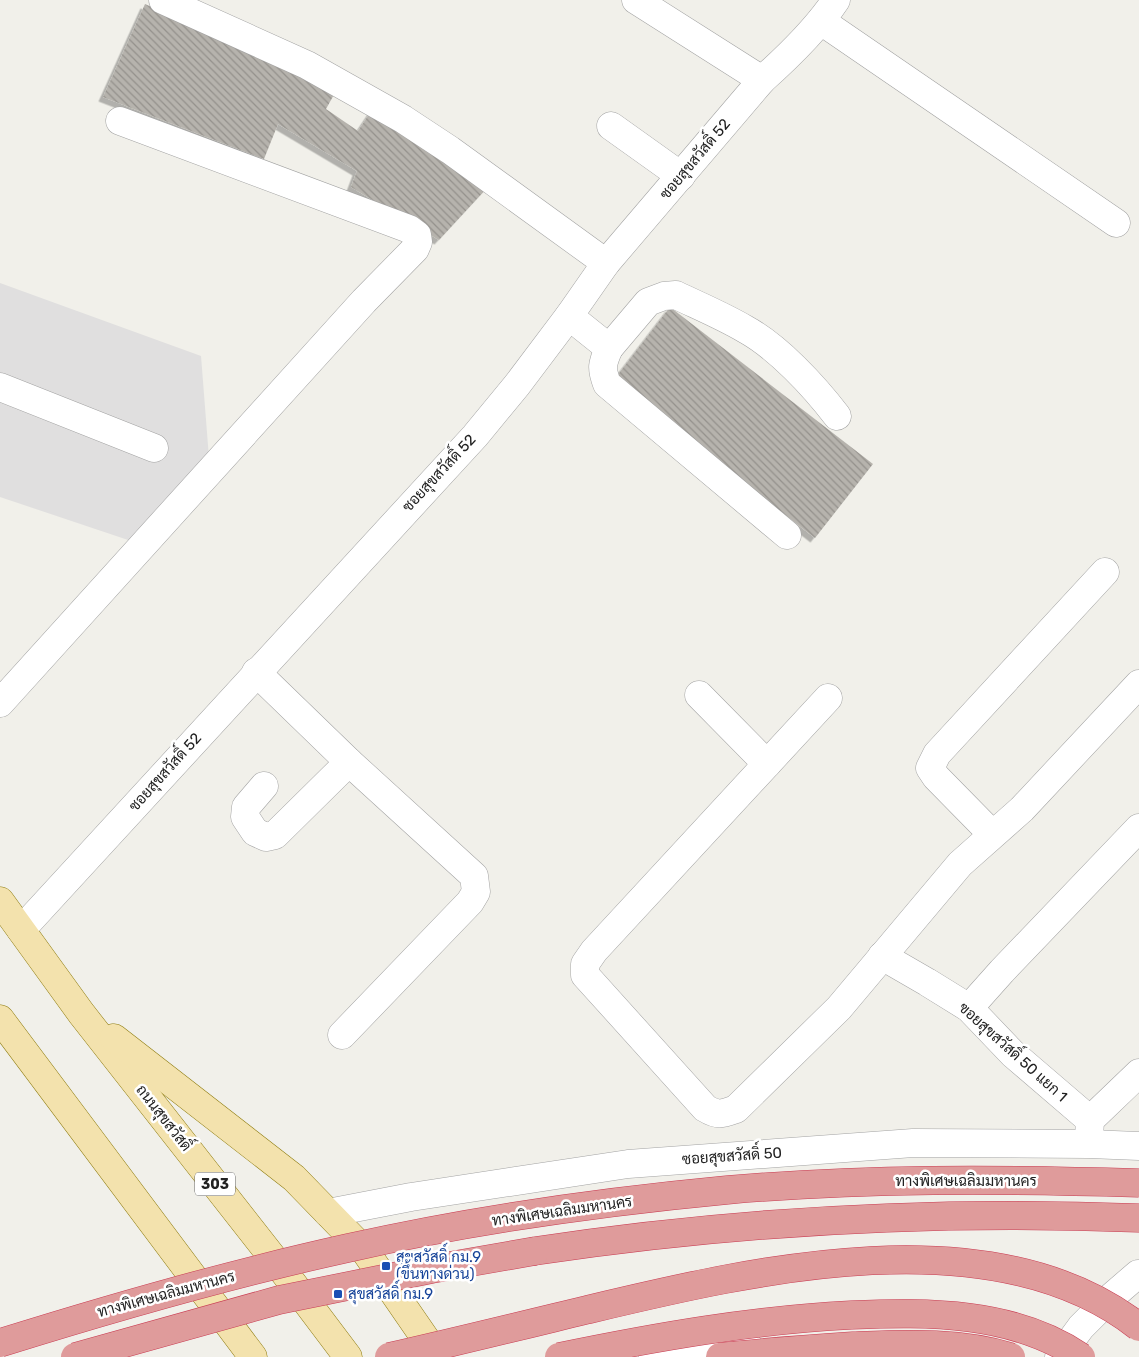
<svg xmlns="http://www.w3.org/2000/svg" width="1139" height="1357" viewBox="0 0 1139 1357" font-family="Rubik,Sarabun,sans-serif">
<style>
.residential{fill:#e0dfdf}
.building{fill:url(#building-back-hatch);filter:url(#shadow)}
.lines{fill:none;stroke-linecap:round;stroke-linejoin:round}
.minor-casing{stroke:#a3a3a3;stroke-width:29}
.major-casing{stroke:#8f7d11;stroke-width:29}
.highway-casing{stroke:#c93c52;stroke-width:29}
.minor{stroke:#fff;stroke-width:28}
.major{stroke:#f3e2ad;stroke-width:28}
.highway{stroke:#df9b9b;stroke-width:28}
.highway-bridge-casing{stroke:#c93c52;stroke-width:29;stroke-linecap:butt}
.highway-bridge{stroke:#df9b9b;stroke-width:28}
.transit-dot{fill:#1a4fb4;stroke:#fff;stroke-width:2}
.labels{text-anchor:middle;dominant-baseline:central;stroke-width:5;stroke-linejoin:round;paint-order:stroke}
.shield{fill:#fff;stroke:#646464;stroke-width:1}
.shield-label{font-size:14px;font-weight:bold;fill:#222}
.street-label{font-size:15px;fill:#222;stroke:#fff}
.transit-label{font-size:15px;fill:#164399;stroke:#fff;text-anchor:start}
</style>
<defs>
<pattern id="building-back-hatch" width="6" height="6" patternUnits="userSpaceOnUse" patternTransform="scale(1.25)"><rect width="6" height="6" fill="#b6b3ad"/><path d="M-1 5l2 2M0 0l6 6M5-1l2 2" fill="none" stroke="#94918c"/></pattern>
<filter id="shadow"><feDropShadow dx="-4.5" dy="4.5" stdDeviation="0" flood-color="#0004"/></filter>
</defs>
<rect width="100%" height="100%" fill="#f1f0ea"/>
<polygon class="residential" points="0,283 201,356 210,471 146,546 0,497"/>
<g class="building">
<polygon points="145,4 336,91 326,109 358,131 372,110 488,187 439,240 351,187 357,171 278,124 264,159 103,97"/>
<polygon points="670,307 873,464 815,538 613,381"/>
</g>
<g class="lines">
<defs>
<g id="minor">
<polyline points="163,0 307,65 403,119 450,150 606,263"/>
<polyline points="636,0 762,80"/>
<polyline points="821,21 1116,223"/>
<polyline points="611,126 681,176"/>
<path d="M569,316L609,348L648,302L664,296L676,295C699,306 723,316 745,329C778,347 814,386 837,416"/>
<path d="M609,348C602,364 601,368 607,384L787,535"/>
<polyline points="0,387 154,448"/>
<polyline points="256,672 349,762 474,876 476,892 470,902 342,1035"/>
<polyline points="699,695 767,764"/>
<path d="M828,698L594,951L585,964V975L705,1108C718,1116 722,1114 736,1109L839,1008L960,864L1022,809L1139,684"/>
<polyline points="0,703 364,301 415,249 418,242 417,235 409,229 120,121"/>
<polyline points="264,786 246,807 245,817 255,832 266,837 275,835 349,762"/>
<polyline points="992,834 936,777 930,768 937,754 1105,572"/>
<path d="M21,930L475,436L517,385L569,316L606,263L762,80C789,56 816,30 836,0"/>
<polyline points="882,956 927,982 969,1008 1013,1054 1090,1120"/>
<polyline points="969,1008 1002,971 1139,828"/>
<polyline points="1089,1138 1090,1120 1139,1073"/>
<polyline points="328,1213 411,1197 628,1164 913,1143 1089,1144 1139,1146"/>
<polyline points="653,1357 691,1346 732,1345 751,1349"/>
<polyline points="1059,1357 1081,1327 1109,1299 1138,1274"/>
</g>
<g id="major">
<polyline points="0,901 81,1013 284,1272 348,1357"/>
<polyline points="0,1019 253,1357"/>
<polyline points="114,1038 294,1178 365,1251 438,1357"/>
</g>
<path id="highway" d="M535,1251C735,1221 937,1210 1139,1218"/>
</defs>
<use href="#minor" class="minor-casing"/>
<use href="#major" class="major-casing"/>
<use href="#highway" class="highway-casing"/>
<use href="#minor" class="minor"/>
<use href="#major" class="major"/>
<use href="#highway" class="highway"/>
<defs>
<g id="highway-bridge">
<path d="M0,1343C115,1307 230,1274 348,1248C472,1220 600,1202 727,1190C864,1178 1002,1179 1139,1183"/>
<polyline points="75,1357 279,1300 432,1269 535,1251"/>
<path d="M389,1357C455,1342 520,1326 586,1310C750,1271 993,1212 1139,1327"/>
<path d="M559,1357C656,1337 752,1320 851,1315C929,1312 1013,1311 1081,1357"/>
<path d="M720,1357C764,1352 808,1349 853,1346C905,1344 960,1341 1011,1357"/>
</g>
</defs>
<use href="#highway-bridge" class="highway-bridge-casing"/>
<use href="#highway-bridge" class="highway-bridge"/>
</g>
<g class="transit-dot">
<rect x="381" y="1261" width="10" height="10" rx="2.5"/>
<rect x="333" y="1289" width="10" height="10" rx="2.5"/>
</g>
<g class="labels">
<rect class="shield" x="195" y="1172.5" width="40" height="23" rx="4"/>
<g class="shield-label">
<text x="215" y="1184">303</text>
</g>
<g class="street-label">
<text transform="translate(695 159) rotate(-50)">ซอยสุขสวัสดิ์ 52</text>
<text transform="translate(439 473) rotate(-47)">ซอยสุขสวัสดิ์ 52</text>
<text transform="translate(165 772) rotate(-48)">ซอยสุขสวัสดิ์ 52</text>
<text transform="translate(1013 1052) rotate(42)">ฃอยสุขสวัสดิ์ 50 แยก 1</text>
<text transform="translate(164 1118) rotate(52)">ถนนสุขสวัสดิ์</text>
<text transform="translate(732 1156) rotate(-4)">ซอยสุขสวัสดิ์ 50</text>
<text x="966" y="1181">ทางพิเศษเฉลิมมหานคร</text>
<text transform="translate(562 1211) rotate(-8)">ทางพิเศษเฉลิมมหานคร</text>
<text transform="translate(166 1294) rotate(-15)">ทางพิเศษเฉลิมมหานคร</text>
</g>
<g class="transit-label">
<text x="396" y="1257">สุขสวัสดิ์ กม.9<tspan x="396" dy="17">(ขึ้นทางด่วน)</tspan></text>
<text x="348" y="1294">สุขสวัสดิ์ กม.9</text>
</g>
</g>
</svg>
